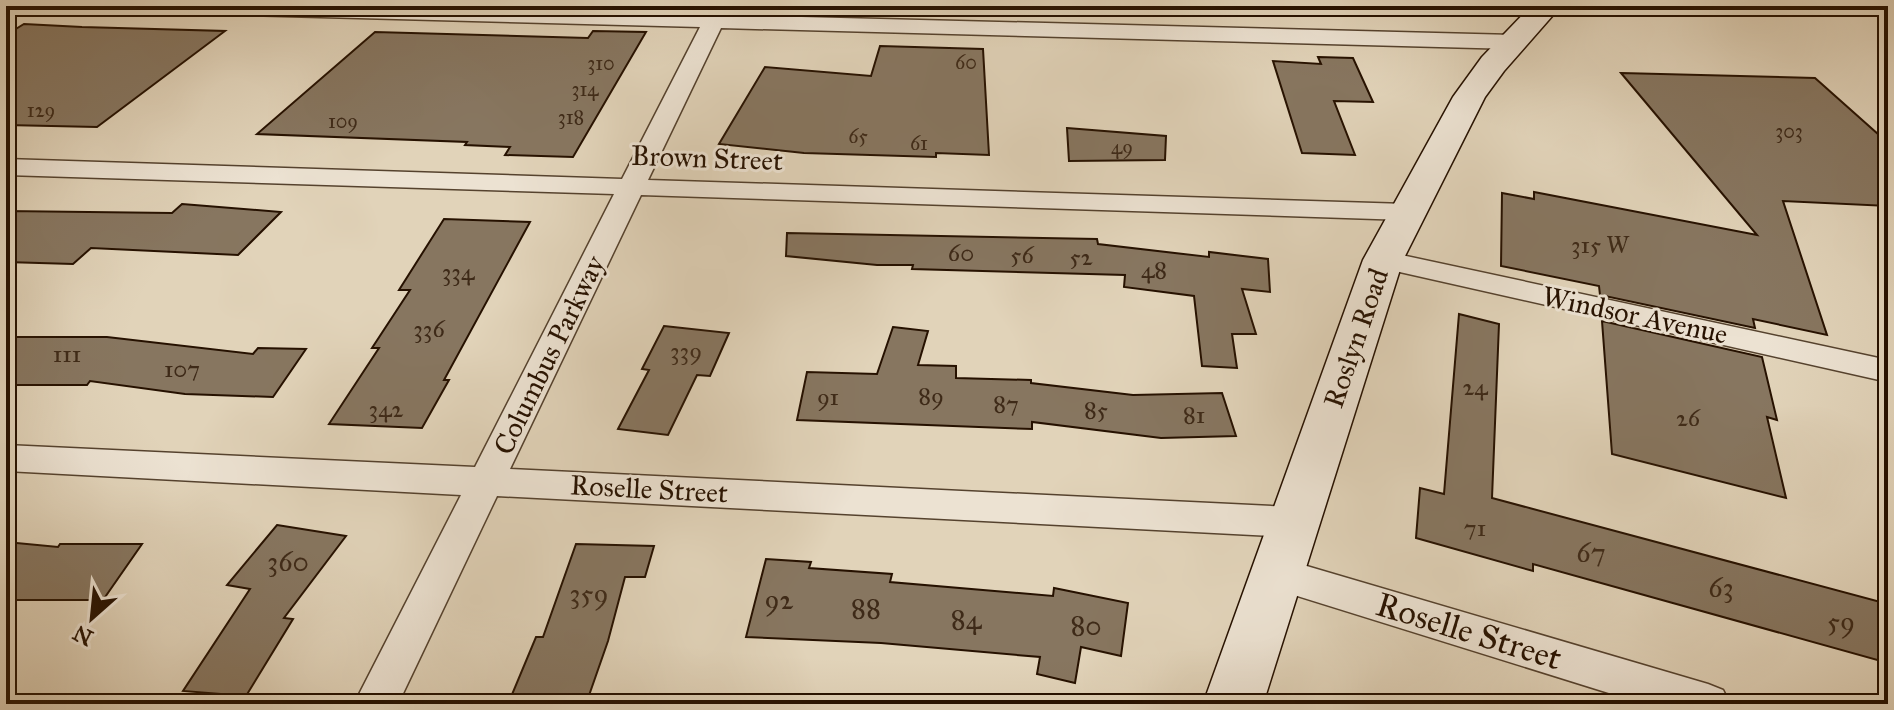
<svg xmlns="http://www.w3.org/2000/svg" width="1894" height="710" viewBox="0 0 1894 710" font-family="'IM FELL Great Primer',serif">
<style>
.building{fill:#877660;stroke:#261100;stroke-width:2}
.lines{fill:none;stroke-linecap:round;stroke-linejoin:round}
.street-casing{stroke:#55422e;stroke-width:3}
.secondary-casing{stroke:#261100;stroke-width:3}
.street{fill:#ece2d2;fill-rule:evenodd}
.secondary{fill:#ece2d2;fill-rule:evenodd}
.labels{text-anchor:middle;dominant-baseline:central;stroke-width:6;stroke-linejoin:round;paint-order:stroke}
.far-number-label{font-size:20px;fill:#3e2a18}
.number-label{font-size:24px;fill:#3e2a18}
.street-label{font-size:28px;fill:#261100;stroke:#ece2d2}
.near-number-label{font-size:28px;fill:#3e2a18}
.near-street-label{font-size:34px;fill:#261100;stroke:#ece2d2}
</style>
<rect width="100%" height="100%" fill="#e1d3b9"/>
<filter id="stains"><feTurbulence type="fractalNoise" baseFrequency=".0025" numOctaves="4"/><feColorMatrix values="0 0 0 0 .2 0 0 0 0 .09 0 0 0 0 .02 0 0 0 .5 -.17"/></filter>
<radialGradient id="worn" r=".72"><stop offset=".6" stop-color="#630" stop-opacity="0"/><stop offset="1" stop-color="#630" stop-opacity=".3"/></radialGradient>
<g class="building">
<polygon points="24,24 82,27 225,31 97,127 6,125 6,35"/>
<polygon points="593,31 646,32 573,157 505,155 510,147 465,145 467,142 257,134 375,32 588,38"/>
<polygon points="880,46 983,49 989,155 936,153 936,157 804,153 719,144 765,67 871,76"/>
<polygon points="1318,57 1353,58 1373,102 1334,101 1355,155 1302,153 1273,61 1321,64"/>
<polygon points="1621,73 1815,78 1888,143 1888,206 1783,201 1827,335 1753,319 1755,328 1600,295 1599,286 1501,266 1502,193 1534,199 1534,192 1757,235"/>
<polygon points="1067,128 1166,136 1165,160 1069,161"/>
<polygon points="182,204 281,212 238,255 91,248 73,264 6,262 6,211 172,213"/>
<polygon points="444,219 530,222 444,380 449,380 422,428 329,424 379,348 372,348 410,290 399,290"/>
<polygon points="787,233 1097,239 1098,244 1209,257 1209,252 1268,259 1270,292 1242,289 1256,334 1232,334 1237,368 1202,366 1194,296 1124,287 1125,275 912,269 913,265 877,265 786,256"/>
<polygon points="1459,314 1499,324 1492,498 1888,604 1888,663 1533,564 1533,571 1416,538 1420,488 1444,494"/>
<polygon points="1602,321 1762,357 1777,420 1767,417 1786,498 1612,454"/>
<polygon points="664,326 729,333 710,376 697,375 668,435 618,429 649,370 642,369"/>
<polygon points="893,327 928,331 918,365 956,366 956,378 1031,380 1031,383 1133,395 1222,393 1236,436 1161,438 1032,422 1032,429 797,420 807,372 877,374"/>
<polygon points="6,337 107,337 253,354 258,348 306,349 273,397 185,394 90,381 87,385 6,385"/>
<polygon points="277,525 346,536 284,618 293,619 246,696 183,691 250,589 227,585"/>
<polygon points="6,542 58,547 60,544 142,544 103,600 6,600"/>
<polygon points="576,544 654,546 645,577 625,577 608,641 586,704 508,704 536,637 543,637"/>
<polygon points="766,559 811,562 809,568 892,574 890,582 1053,596 1054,588 1128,603 1121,656 1081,647 1075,683 1037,674 1040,657 881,643 746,637"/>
</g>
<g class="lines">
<defs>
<g id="street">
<polygon points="123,6 372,6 706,15 711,6 731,6 727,15 1514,35 1525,42 1514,49 721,28 648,180 1406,204 1416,206 1420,212 1416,218 1406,220 641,195 510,469 1292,507 1305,511 1311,522 1305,533 1292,537 497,496 398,704 354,704 461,495 6,471 6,445 475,467 614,194 6,175 6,159 622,179 700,27 133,12"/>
<polygon points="1383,251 1888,360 1888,382 1373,266 1369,260 1373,254"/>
<polygon points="1276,557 1708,684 1723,690 1730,704 1644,704 1262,585 1256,573 1262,561"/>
</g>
<polygon id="secondary" points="1531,6 1561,6 1504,71 1485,97 1403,260 1263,704 1203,704 1363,260 1453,97 1482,57"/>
</defs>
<use href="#street" class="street-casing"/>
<use href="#secondary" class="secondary-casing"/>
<use href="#street" class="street"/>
<use href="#secondary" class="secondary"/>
</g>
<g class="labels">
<g class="far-number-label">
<text x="966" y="62">60</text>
<text x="601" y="63">310</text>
<text x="585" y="89">314</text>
<text x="41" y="110">129</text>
<text x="571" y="117">318</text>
<text x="343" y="121">109</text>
<text x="1789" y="131">303</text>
<text x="858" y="136">65</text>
<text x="919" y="143">61</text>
<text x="1122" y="147">49</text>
</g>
<g class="number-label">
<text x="1600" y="245">315 W</text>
<text x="961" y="253">60</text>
<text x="1022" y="255">56</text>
<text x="1081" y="257">52</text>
<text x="1154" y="270">48</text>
<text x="458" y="272">334</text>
<text x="429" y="329">336</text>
<text x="686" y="351">339</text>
<text x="67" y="354">111</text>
<text x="182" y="369">107</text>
<text x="1475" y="387">24</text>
<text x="931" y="396">89</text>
<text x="828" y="397">91</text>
<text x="1006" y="404">87</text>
<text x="386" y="409">342</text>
<text x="1096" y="410">85</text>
<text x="1194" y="415">81</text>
<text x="1688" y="418">26</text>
<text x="1475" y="528">71</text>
</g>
<g class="street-label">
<text transform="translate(707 158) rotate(2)">Brown Street</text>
<text transform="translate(1635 315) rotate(12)">Windsor Avenue</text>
<text transform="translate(1356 338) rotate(-71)">Roslyn Road</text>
<text transform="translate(549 355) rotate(-64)">Columbus Parkway</text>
<text transform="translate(649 489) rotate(3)">Roselle Street</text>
</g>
<g class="near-number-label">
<text x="1591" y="552">67</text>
<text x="288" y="561">360</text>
<text x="1721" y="587">63</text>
<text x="589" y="593">359</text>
<text x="779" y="599">92</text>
<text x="866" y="608">88</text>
<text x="966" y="619">84</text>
<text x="1841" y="621">59</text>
<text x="1086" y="625">80</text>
</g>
<g class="near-street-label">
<text transform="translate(1469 631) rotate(17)">Roselle Street</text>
</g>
</g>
<rect width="1894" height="710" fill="none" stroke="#e1d3b9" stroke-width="32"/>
<rect x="8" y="8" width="1878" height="694" fill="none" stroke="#261100" stroke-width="4"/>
<rect x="16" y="16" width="1862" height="678" fill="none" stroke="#261100" stroke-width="2"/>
<g transform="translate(92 618) rotate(207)" stroke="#ece2d2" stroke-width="6" paint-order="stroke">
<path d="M0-6L14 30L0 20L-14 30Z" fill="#261100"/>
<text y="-12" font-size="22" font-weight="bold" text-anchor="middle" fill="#261100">N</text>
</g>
<rect width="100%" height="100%" filter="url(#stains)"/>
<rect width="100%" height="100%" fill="url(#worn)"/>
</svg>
